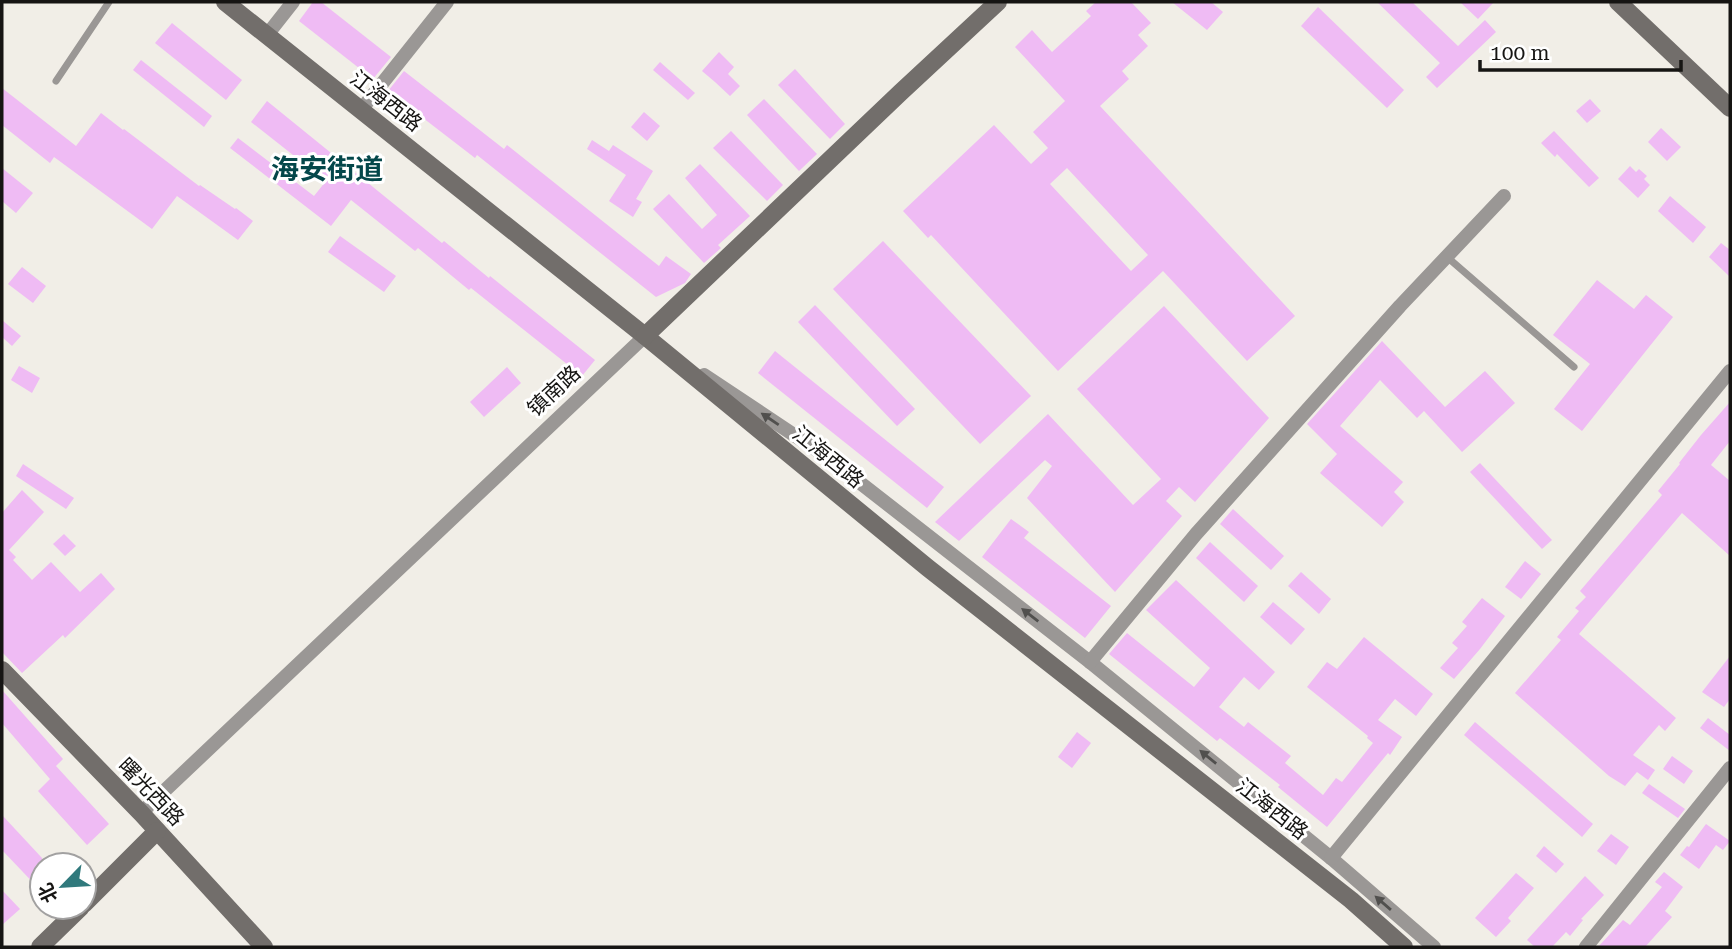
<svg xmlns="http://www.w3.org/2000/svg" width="1732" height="949" viewBox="0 0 1732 949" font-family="'Roboto Serif','Noto Sans SC',serif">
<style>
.building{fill:#efbbf4;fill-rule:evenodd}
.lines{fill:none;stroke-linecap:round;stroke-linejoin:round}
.lane{stroke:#9a9795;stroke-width:7}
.street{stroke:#9a9795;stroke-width:14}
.secondary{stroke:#726e6b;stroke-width:18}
.oneway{fill:#51504e}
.labels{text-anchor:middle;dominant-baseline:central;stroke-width:6;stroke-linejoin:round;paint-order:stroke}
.street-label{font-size:21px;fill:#161513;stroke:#fff}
.district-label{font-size:28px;font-weight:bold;fill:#04474a;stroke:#fff}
</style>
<rect width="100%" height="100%" fill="#f1eee7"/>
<g class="building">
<polygon points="313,2 321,2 391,57 373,79 299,21"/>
<path d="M1096,2H1131L1151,23L1138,35L1148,46L1122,71L1129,79L1100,106L1295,316L1247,361L1163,271L1058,371L931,235L928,238L903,211L994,125L1031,164L1048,148L1033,132L1065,101L1015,47L1032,30L1052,52L1091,16L1086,11ZM1067,168L1148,255L1131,271L1050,184Z"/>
<polygon points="1172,2 1211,2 1223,12 1207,30"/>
<polygon points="1377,2 1412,2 1458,46 1485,20 1496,32 1437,88 1426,77 1440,63"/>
<polygon points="1460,2 1494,2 1478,19"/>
<polygon points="1318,7 1404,90 1387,108 1301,26"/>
<polygon points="172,23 242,80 226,100 155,43"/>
<polygon points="719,52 734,67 728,74 740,86 730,96 715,82 702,71"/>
<polygon points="141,60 212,116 204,127 133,70"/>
<polygon points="660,62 695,93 688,100 653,70"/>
<polygon points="795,69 845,124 830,139 778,85"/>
<polygon points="404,71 504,149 507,145 659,266 666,256 691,274 685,283 656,297 477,155 475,158 388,91"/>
<polygon points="2,88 76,146 101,113 123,130 124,129 199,186 200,185 235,209 236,208 253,221 238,240 177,196 152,229 54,157 50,163 2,125"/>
<polygon points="764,99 817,154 799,171 747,115"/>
<polygon points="1590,99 1601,111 1587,123 1576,111"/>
<polygon points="267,101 442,243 444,241 489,278 490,276 595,360 582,376 471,288 469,290 418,248 415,251 351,200 331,226 230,148 238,138 314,196 326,181 251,122"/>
<polygon points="644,112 660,126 647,141 631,127"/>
<polygon points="1661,128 1681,147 1667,161 1648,142"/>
<polygon points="731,131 783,185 767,201 713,148"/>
<polygon points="1554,131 1599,178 1589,187 1557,154 1555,157 1541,143"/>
<polygon points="592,140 609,151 613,145 653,171 636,199 642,202 633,217 609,201 626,175 587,149"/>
<polygon points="700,164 750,216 718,245 721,248 704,263 653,209 669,194 702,229 717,215 685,178"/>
<polygon points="1630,166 1636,172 1639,169 1647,176 1644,179 1650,185 1638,198 1618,179"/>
<polygon points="2,168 33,193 16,213 2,201"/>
<polygon points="1670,196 1706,227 1693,243 1658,211"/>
<polygon points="340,236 396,276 384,292 328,252"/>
<polygon points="883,241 1031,396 980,444 833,289"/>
<polygon points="1721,243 1730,250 1730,277 1709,257"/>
<polygon points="22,267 46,286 33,303 8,284"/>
<polygon points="1597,280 1634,309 1646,295 1673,317 1582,431 1554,409 1590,364 1553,335"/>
<polygon points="815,305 915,409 897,426 798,322"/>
<polygon points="1164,306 1269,418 1195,502 1179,487 1166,501 1182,516 1115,592 1027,498 1052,466 1045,460 959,541 935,522 1048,414 1133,505 1161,479 1077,389"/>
<polygon points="2,320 21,336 12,346 2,337"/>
<polygon points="1382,341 1445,407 1485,371 1515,403 1462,452 1424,411 1417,418 1380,380 1340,426 1403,482 1394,492 1404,502 1382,527 1320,473 1337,454 1307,424"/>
<polygon points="775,351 944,487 927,508 758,373"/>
<polygon points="19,366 40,378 32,393 11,380"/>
<polygon points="507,367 521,383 484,417 470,402"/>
<polygon points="1730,402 1730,441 1711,465 1730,481 1730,556 1682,513 1579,634 1676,718 1665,731 1659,725 1633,755 1655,770 1648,780 1637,772 1625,786 1609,776 1515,693 1561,640 1557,637 1579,611 1575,608 1586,597 1580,591 1662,495 1658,491 1680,464 1679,463 1701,435"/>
<polygon points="1480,463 1552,540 1542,549 1470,472"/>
<polygon points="23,464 74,498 66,509 16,476"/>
<polygon points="22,490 44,512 9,550 16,557 13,560 32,580 51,562 80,592 101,573 115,589 65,638 63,635 22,673 2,652 2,513"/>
<polygon points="1233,509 1284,556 1271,570 1220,524"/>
<polygon points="1011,519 1029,532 1024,538 1111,606 1085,638 982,557"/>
<polygon points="64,534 76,546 65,556 53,544"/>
<polygon points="1210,542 1258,586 1244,602 1196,558"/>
<polygon points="1525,561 1541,574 1521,599 1505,587"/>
<polygon points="1301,572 1331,599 1319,614 1288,586"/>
<polygon points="1176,580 1275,672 1259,690 1244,677 1219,707 1244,727 1248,722 1291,756 1285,763 1323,795 1336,778 1342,782 1373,743 1367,738 1368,736 1307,687 1327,662 1337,669 1364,637 1433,694 1416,716 1395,699 1378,720 1402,737 1390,755 1388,753 1327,827 1278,787 1280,785 1220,738 1217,741 1109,654 1127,633 1194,687 1210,668 1146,610"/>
<polygon points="1482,598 1505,616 1480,649 1454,679 1440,668 1458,648 1452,643 1467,626 1462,622"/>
<polygon points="1273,602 1305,629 1291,645 1260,617"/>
<polygon points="1730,656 1730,699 1724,707 1702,692"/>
<polygon points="2,690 63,759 56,766 109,824 87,845 38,791 50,779 2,723"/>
<polygon points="1708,718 1730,735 1730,751 1700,728"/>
<polygon points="1475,722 1593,824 1582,837 1464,735"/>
<polygon points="1077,732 1091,743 1072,768 1058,757"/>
<polygon points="1672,756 1693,771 1684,784 1663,769"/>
<polygon points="1649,784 1685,809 1678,818 1642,793"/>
<polygon points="2,815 42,858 42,892 2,850"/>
<polygon points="1706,824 1730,841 1723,850 1716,845 1699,869 1680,855 1687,846 1689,847"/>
<polygon points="1611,834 1629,847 1616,865 1597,851"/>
<polygon points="1544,846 1564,864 1556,873 1536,856"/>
<polygon points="1664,872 1683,887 1665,911 1672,917 1645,947 1598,947 1623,920 1630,925 1662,887 1655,882"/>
<polygon points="1516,873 1534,888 1508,918 1511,921 1496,937 1475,918"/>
<polygon points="1585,876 1604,895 1581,919 1583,920 1570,936 1566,932 1552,947 1535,947 1527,940"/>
<polygon points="2,890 20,909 2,925"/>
</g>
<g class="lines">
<g class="lane">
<polyline points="56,81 109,2"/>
<polyline points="1447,257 1574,367"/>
</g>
<g class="street">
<polyline points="267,35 293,2"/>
<polyline points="361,110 447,2"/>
<polyline points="704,375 827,457 1090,662 1331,858 1434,947"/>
<polyline points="1090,662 1196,534 1400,306 1504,196"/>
<polyline points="141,813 645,336 652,340"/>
<polyline points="1331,858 1730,371"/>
<polyline points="1586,947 1730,768"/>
</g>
<g class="secondary">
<polyline points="225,2 645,336 928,568 1351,900 1404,947"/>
<polyline points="1618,2 1730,108"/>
<polyline points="645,336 901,92 998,2"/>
<polyline points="2,670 141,813 264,947"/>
<polyline points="84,904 157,831"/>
<polyline points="40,947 81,907"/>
</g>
</g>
<defs><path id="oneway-solid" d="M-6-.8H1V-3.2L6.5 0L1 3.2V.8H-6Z" transform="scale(1.75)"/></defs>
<g class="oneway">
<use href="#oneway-solid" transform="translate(770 419) rotate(-146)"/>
<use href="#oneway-solid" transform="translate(1030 615) rotate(-142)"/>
<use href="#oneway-solid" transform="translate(1208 757) rotate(-141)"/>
<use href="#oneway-solid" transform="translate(1383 903) rotate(-139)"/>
</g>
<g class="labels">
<g class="street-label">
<text transform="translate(386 101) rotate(38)">江海西路</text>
<text transform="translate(554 391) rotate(-43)">镇南路</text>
<text transform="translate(828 457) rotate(39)">江海西路</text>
<text transform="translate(151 792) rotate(46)">曙光西路</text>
<text transform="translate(1272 809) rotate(38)">江海西路</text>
</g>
<g class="district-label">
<text x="327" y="169">海安街道</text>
</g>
</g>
<rect width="1732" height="949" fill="none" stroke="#161513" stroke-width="7"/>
<g transform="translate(63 886) rotate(245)"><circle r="33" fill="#ffffff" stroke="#a2a1a1" stroke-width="2"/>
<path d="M0-5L12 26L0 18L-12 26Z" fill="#30797c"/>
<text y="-10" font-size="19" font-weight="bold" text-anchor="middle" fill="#161513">北</text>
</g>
<path d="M1480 60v10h201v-10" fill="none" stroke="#161513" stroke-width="3.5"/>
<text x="1490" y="60" font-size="21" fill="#161513" stroke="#ffffff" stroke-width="5" paint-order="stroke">100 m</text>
</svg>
